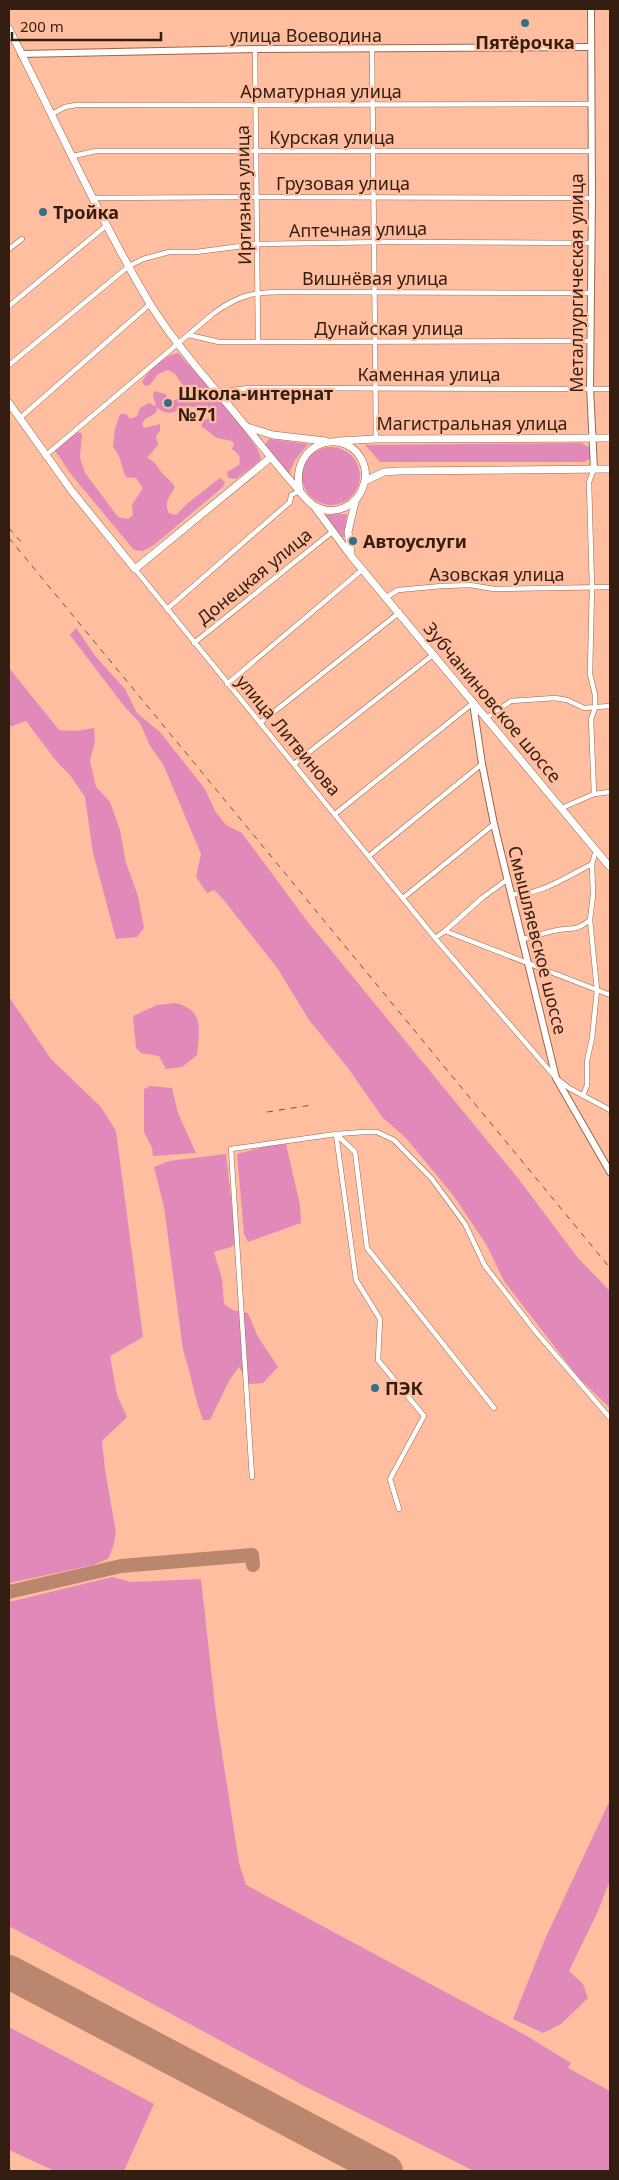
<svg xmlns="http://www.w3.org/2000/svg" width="619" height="2180" viewBox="0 0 619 2180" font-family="'Noto Sans',sans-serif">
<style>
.green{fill:#e18ab9}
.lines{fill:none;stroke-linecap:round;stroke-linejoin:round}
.taxiway{stroke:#ba876e;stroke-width:14}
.runway{stroke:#ba876e;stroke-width:34}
.street-casing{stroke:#9f6649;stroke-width:5.5}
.secondary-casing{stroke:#9f6649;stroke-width:8}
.primary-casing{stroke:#9f6649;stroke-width:8}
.street{stroke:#fff;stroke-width:4.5}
.secondary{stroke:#fff;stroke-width:6}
.primary{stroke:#fff;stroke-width:7}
.rail{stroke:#75503e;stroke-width:1;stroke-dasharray:6 6;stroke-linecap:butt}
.poi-dot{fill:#346f87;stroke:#febe9f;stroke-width:2}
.labels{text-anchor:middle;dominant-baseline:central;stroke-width:4.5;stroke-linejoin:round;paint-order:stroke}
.street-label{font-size:18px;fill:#341d11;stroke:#febe9f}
.poi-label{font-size:18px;font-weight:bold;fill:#341d11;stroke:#febe9f;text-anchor:start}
</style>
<rect width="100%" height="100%" fill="#febe9f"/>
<g class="green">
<path d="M178,353C194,371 261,441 261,460L236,479L228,478L227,472L239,465C241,457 239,454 232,449L234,444L232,441L217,438L201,426L204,420L210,418L212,415L200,406C196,407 191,407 187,407C172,410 174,418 157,408L156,413L145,419L142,424L144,428L160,424V431L156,436L158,445L147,458C157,462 157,468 164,475C168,479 172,482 175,487C170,497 163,502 169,513L176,515L188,503L220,478L225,482L223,487L154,545L143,551L134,550L70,473L54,449L75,432L82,433L80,458L85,473L118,517L128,519L133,515L132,505L143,488L136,478L126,477C121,466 121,456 113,447L115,429L120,414H126L130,419L137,416L140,408L149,403L156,406L153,396L154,391L165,394L170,400H176L184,387L175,374L168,370L158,374L150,385L145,386L142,382C150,368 162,357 178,353Z"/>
<polygon points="269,439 308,444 295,460 289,474 265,445"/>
<polygon points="582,443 590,448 590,459 584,462 380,462 365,445"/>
<circle cx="331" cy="476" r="29"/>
<polygon points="347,514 344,537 341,537 323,515"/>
<polygon points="76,628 96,657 125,689 137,713 160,732 205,789 215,811 226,825 242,833 307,921 517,1177 578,1258 610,1291 610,1408 578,1377 504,1281 486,1244 453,1195 405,1137 383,1118 348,1068 309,1020 278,969 223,899 214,890 207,893 196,877 201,854 163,764 150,746 140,723 124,706 70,635"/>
<polygon points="9,668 59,730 76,731 94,728 95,741 90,761 96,787 110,802 120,830 126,863 138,896 144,928 137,937 116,939 93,853 85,797 70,775 57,762 26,721 9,727"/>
<polygon points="9,997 51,1059 101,1107 116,1131 143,1337 110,1356 117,1395 127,1417 102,1441 105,1469 116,1533 113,1547 108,1559 93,1565 9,1583"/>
<path d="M175,1003C205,1009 199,1032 197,1055L182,1067L166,1069L159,1056L141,1053L136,1048L133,1016L157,1005Z"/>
<polygon points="150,1086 172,1088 178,1113 196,1153 153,1156 152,1148 144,1132 144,1089"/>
<polygon points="286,1144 300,1205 301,1223 248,1242 244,1234 237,1154 268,1146"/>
<path d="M226,1154L234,1227L239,1240L231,1247L214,1252L222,1279L224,1304L233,1310L248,1313L257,1335L278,1367L263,1383L249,1384L239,1367L230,1379L210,1420H203C194,1397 191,1373 183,1350L164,1207L154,1167L169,1161Z"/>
<polygon points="112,1577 131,1582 201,1579 216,1714 239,1863 246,1885 527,2036 571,2063 568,2068 610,2091 610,2171 474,2171 306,2087 9,1926 9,1602"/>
<polygon points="610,1800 610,1880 598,1911 569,1971 583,1984 588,1998 561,2024 543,2033 513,2019 545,1939"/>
<polygon points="9,2027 154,2104 124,2171 55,2171 9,2150"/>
</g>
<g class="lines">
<polyline class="taxiway" points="9,1592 121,1566 252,1555 253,1565"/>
<polyline class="runway" points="9,1972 386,2171"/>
<defs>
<g id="street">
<polyline points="255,49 258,341"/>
<polyline points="372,49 376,439"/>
<polyline points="52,114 65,107 76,105 592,104"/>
<polyline points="73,156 96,151 592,151"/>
<polyline points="93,198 256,197 592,198"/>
<polyline points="9,249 22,239"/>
<polyline points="9,306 107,225"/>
<polyline points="189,335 219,342 591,341"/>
<polyline points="9,365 129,266 143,259 169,252 196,252 257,244 387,242 591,243"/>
<polyline points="222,399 232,390 250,388 610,389"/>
<polyline points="20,418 150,304"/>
<path d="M45,456L214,313C239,295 253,292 284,292L591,293"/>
<polyline points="135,569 435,938 556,1078 569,1088 610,1110"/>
<polyline points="387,597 398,590 442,586 470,585 494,589 610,587"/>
<polyline points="167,609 290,502 291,495 300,491"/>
<polyline points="194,643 332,532"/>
<polyline points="227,684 363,569"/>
<polyline points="486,718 511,701 555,698 567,700 584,708 610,706"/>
<polyline points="260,723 400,612"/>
<polyline points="294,764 434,654"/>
<polyline points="594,794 591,719 595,708 595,695 590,674 592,587 589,482 594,469"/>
<polyline points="562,808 594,794 610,792"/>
<polyline points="335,814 473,703"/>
<polyline points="369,856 482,764"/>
<path d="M512,894C539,896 568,876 592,864"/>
<polyline points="403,898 494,824"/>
<polyline points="445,931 610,995"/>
<polyline points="435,938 445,931 482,898 508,879"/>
<path d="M522,939C534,937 546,932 558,930C575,927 574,932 590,920"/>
<polyline points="583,1096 587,1085 587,1061 592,1038 597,990 590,920 593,895 592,864 596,850"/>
<polyline points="336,1134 356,1280 380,1319 378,1360 424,1416 390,1479 399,1509"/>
<polyline points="336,1134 355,1152 367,1248 494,1408"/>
<polyline points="252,1477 231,1149 336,1134 364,1132 377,1132 394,1140 432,1179 465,1224 485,1266 536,1332 610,1418"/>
</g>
<g id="secondary">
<polyline points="591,9 592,198 590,387 594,469"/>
<polyline points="21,54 255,49 591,47"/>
<polyline points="473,703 482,764 494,824 556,1078 610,1172"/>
</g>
<g id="primary">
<path d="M9,29C54,117 94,207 143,292C172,343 212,384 248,429C264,449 280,469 297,488C302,494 307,501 313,505C334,518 358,506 364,484C366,478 366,471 364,465C350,424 288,440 300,491"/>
<polyline points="9,403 71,490 135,569 270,458"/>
<polyline points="247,427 273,435 325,441"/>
<polyline points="338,441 376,439 610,438"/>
<polyline points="365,481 384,472 398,471 610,469"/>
<polyline points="314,506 351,556 610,867"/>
<polyline points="351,554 348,532 355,502"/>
</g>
</defs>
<use href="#street" class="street-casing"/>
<use href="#secondary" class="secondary-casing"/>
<use href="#primary" class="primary-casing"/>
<use href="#street" class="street"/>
<use href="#secondary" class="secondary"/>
<use href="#primary" class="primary"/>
<g class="rail">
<polyline points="9,528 22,543"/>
<polyline points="9,538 610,1268"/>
<polyline points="267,1112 312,1105"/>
</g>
</g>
<g class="poi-dot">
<circle cx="525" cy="23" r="5"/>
<circle cx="43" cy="212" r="5"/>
<circle cx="168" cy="403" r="5"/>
<circle cx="353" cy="541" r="5"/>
<circle cx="375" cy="1388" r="5"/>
</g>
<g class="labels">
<g class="street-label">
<text x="306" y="35">улица Воеводина</text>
<text x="321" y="91">Арматурная улица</text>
<text x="332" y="137">Курская улица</text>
<text x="343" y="183">Грузовая улица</text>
<text transform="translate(243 195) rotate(-91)">Иргизная улица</text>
<text transform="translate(358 229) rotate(-1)">Аптечная улица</text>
<text x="375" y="278">Вишнёвая улица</text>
<text transform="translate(576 283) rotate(-90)">Металлургическая улица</text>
<text x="389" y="328">Дунайская улица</text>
<text x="429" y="374">Каменная улица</text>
<text x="472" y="423">Магистральная улица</text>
<text x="497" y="574">Азовская улица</text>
<text transform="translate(254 576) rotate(-39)">Донецкая улица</text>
<text transform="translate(493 702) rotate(50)">Зубчаниновское шоссе</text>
<text transform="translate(289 735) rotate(50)">улица Литвинова</text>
<text transform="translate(538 940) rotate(76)">Смышляевское шоссе</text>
</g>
<g class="poi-label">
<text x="525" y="42" text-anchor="middle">Пятёрочка</text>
<text x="53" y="212">Тройка</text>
<text x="178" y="393">Школа-интернат<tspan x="178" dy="21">№71</tspan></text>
<text x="363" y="541">Автоуслуги</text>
<text x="385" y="1388">ПЭК</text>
</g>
</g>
<rect width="619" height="2180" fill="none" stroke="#341d11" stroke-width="20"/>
<path d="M12 32v8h149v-8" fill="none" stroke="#341d11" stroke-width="2.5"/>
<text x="20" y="32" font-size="15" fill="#341d11" stroke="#febe9f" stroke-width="4" paint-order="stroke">200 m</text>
</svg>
